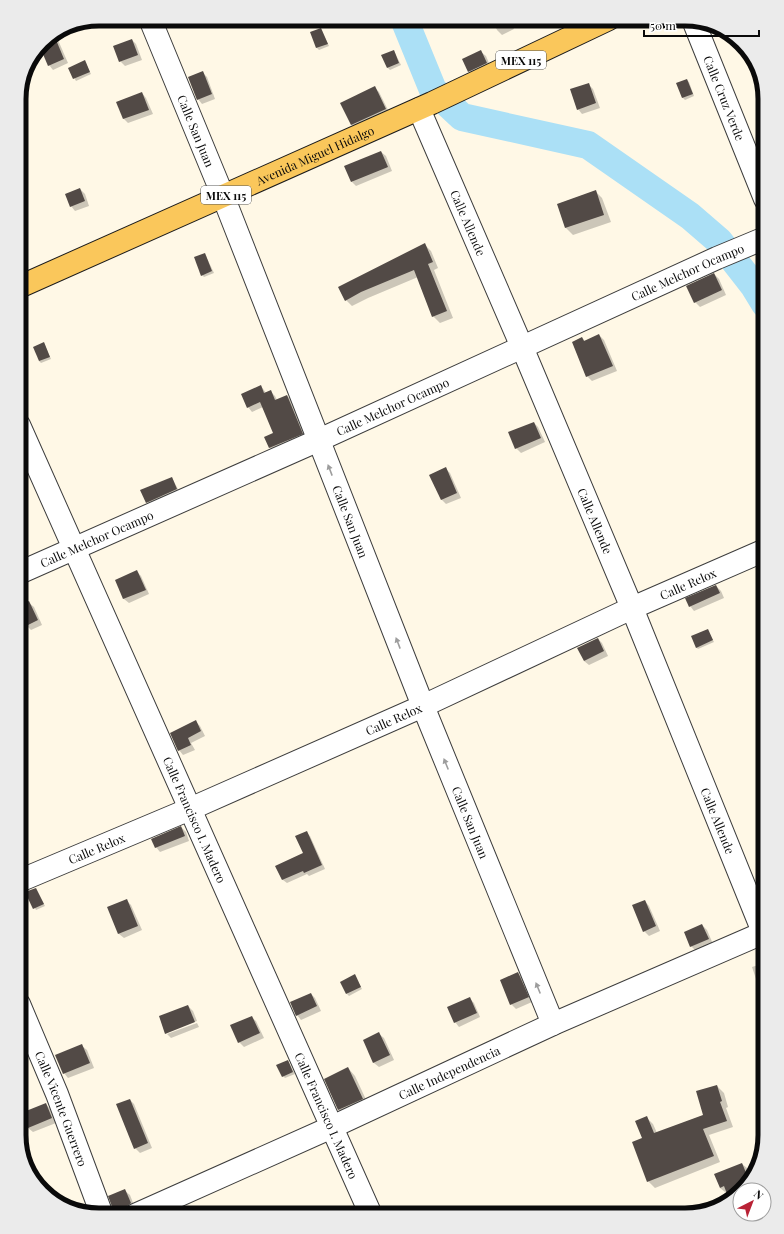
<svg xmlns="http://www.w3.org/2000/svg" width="784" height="1234" viewBox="0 0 784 1234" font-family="'Playfair Display',serif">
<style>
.shadow{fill:#0003}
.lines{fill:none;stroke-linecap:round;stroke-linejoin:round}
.river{stroke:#abe0f6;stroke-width:28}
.building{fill:#524a46}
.minor-casing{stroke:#3d3d3d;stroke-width:24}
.major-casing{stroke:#1b1b1b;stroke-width:24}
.minor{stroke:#fff;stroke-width:22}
.major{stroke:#fac75b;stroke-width:22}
.oneway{fill:#9d9d9d}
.labels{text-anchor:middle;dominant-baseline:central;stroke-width:4;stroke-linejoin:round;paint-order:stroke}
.shield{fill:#fff;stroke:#545454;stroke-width:1}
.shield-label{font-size:11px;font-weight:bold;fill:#0a0a0a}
.street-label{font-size:12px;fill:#0a0a0a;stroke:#fff}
.rim{fill:none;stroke:#0a0a0a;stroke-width:5}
</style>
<rect width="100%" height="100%" fill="#fff8e6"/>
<g class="shadow">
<polygon points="492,19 509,19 514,29 502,35 497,30"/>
<polygon points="321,29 329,46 319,50 317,48"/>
<polygon points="53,35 58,40 68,63 53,70 49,65 40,46 43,42"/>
<polygon points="132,40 136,44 142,60 125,66 120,61"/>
<polygon points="394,51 401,65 390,70 388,68"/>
<polygon points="481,52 486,56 491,68 474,76 469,71"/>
<polygon points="86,64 91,74 76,81 69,68"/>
<polygon points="203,73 207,77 215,99 202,104 198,99"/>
<polygon points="687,80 689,82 694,96 685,100 683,98 677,83"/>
<polygon points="588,84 593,89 600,108 582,114 578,109"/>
<polygon points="375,88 379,92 390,114 356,129 352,125 342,104"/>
<polygon points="142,93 146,98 153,114 128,123 124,119 117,102"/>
<polygon points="381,152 386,156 392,171 356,186 352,182"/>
<polygon points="80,189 85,194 89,206 75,211 71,206"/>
<polygon points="595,191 602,198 611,222 573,235 566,228 558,204"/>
<polygon points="424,244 431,251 438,268 434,270 453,318 440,323 433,316 418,277 368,298 352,306 346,300"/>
<polygon points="205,254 214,273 204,277 202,275"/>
<polygon points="714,274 719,279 726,295 700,307 695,302"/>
<polygon points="599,335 604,340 617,371 592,381 587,376 582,338 585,341"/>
<polygon points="44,343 51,359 41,363 39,361"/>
<polygon points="261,386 266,393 270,391 275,396 277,400 287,396 292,400 307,438 274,452 270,448 265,437 275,434 263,407 252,412 248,407"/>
<polygon points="534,423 538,427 545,442 521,453 516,448"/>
<polygon points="445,468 450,473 461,498 446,504 442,500 430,475"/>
<polygon points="172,478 179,491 149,504 147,502"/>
<polygon points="137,572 141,576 149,594 129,603 124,599 116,581"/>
<polygon points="716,586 721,591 724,598 694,611 690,606"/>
<polygon points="29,603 34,607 42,625 31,630 26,625"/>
<polygon points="707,630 714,642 698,649 696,647"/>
<polygon points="598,639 602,643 608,656 589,665 584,661"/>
<polygon points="196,722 200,726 205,736 191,743 195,750 183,755 179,750"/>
<polygon points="19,756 23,764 19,766"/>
<polygon points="181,827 186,832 189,841 160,852 156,847"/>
<polygon points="306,832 310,836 325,869 309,876 307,874 287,883 283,880 277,866 304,853"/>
<polygon points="35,889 45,906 36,910 26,893"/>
<polygon points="126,900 131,905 142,930 124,938 119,934 108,908"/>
<polygon points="645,901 649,906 660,931 649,936 644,931"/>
<polygon points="702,925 707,930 713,944 696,951 691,946"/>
<polygon points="765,963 765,984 762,985 756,979 752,967"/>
<polygon points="518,974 523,978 532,1002 516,1009 511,1004"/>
<polygon points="356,978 362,989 349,996 347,994"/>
<polygon points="311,994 315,998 321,1011 301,1020 297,1015"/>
<polygon points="470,999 474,1003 480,1017 459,1027 455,1022"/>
<polygon points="188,1006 193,1011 197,1021 167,1032 167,1034 160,1017"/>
<polygon points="251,1017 256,1021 264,1038 244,1047 239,1042"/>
<polygon points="197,1023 199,1027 171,1038 167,1034"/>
<polygon points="379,1034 384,1038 394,1060 379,1067 374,1063 364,1041"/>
<polygon points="82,1046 87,1050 94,1068 68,1078 64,1073"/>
<polygon points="288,1061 295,1074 285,1078 283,1076"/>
<polygon points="348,1068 355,1076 369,1106 346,1117 339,1110 325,1079"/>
<polygon points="717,1086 724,1093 728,1107 726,1108 733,1127 709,1135 720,1162 655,1188 648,1181 643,1139 647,1118 653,1124 657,1133 704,1115"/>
<polygon points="130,1100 134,1104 152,1148 140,1153 135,1148"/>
<polygon points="46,1104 50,1109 56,1123 33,1132 28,1128"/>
<polygon points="742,1164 747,1168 751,1178 744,1185 725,1192 720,1188"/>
<polygon points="125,1191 130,1195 135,1208 123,1215 118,1215 115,1212"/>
</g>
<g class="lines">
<polyline class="river" points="404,19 433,90 462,117 588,145 690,216 719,241 754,286 765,304"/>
</g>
<g class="building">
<polygon points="321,28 328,44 316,48 310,32"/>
<polygon points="54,35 64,59 48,66 40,47 43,42"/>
<polygon points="132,39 138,55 119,62 113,46"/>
<polygon points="394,50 399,63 387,68 381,55"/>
<polygon points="481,50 487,63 468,72 462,59"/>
<polygon points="85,60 90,72 73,79 68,68"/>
<polygon points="203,71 212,94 197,100 188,77"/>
<polygon points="687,79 693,94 682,98 676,83"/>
<polygon points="589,83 596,103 577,110 570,89"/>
<polygon points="375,86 386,109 351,125 340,103"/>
<polygon points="142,92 149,110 123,119 116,102"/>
<polygon points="381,151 388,167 351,182 344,166"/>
<polygon points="80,188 85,201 70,207 65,194"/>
<polygon points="596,190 604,215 565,228 557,204"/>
<polygon points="425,243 433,262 428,264 447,311 432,317 414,270 361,292 345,301 338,287"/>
<polygon points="205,253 212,271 201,276 194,257"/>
<polygon points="714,273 722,290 694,303 686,286"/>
<polygon points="599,334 613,366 586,377 572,342 582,337 584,341"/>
<polygon points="44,342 50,357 39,361 33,347"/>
<polygon points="261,385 264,393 271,390 275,400 287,395 303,434 269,448 264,437 273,433 260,402 247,408 241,394"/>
<polygon points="534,422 541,438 515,449 508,432"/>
<polygon points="446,467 457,493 441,500 429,475"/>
<polygon points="172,477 177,489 146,503 140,490"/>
<polygon points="137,570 146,590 123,599 115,580"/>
<polygon points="716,585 720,593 689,607 685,598"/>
<polygon points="29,601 38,620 26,626 19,611 19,606"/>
<polygon points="708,629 713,640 696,648 691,636"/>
<polygon points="598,638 604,651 584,661 577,648"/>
<polygon points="196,720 201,731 188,738 191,745 178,751 170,733"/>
<polygon points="181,826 185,836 155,848 151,839"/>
<polygon points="307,831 322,865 304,873 303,871 282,880 275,866 303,853 295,836"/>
<polygon points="36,888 44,904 33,909 25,892"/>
<polygon points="127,899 138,926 118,934 107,907"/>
<polygon points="645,900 656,926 643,932 632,905"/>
<polygon points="702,924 709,939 690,947 684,932"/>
<polygon points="518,972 529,997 510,1005 500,980"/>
<polygon points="355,974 361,987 346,994 340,982"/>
<polygon points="311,993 317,1006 296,1016 290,1002"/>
<polygon points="470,997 477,1013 454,1023 447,1007"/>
<polygon points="188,1005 195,1022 165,1034 159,1016"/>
<polygon points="252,1016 260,1033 238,1043 230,1025"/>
<polygon points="379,1032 390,1055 373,1063 363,1040"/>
<polygon points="82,1044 90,1063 63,1074 55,1055"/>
<polygon points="288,1060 293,1072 282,1077 276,1065"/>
<polygon points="348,1067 363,1099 338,1110 324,1079"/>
<polygon points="717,1085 722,1101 720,1102 727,1121 703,1129 714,1156 647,1182 632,1142 642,1138 635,1121 647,1116 654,1133 703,1115 696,1091"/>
<polygon points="130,1099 148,1143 134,1149 116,1104"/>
<polygon points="46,1103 52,1118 28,1128 21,1113"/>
<polygon points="742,1163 749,1180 729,1199 724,1186 720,1188 714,1174"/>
<polygon points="125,1189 131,1203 125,1208 114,1212 108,1196"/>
</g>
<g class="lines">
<defs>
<g id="minor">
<path id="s1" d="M150,19L223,196L423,706L553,1024"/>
<path id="s2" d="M693,20L765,199"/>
<path id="s3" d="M419,109L522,347L632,608L765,937"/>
<path id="s4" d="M19,425L371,1215"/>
<path id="s5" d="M19,573L319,440L717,258L765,238"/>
<path id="s6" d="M19,881L190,809L423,706L632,608L765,550"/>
<path id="s7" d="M19,1004L57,1094L102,1215"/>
<path id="s8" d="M135,1215L332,1127L553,1024L765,932"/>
</g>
<g id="major">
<path id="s9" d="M19,287L432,103L609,19"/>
</g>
</defs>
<use href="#minor" class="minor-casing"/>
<use href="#major" class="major-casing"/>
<use href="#minor" class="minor"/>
<use href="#major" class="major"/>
</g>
<defs><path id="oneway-solid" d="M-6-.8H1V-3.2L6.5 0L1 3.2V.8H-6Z"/></defs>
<g class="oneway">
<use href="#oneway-solid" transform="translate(330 470) rotate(-111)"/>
<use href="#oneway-solid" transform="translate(398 643) rotate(-111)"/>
<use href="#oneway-solid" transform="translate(446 764) rotate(-112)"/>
<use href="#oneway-solid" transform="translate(538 988) rotate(-112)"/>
</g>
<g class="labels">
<g class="shield">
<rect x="496" y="51" width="50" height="18" rx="3"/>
<rect x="201" y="186" width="50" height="18" rx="3"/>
</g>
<g class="shield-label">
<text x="521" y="60">MEX 115</text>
<text x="226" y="195">MEX 115</text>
</g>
<g class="street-label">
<text stroke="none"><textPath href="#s2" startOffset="84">Calle Cruz Verde</textPath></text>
<text stroke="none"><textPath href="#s1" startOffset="121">Calle San Juan</textPath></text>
<text stroke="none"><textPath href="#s9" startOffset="324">Avenida Miguel Hidalgo</textPath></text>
<text stroke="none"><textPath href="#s3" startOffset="124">Calle Allende</textPath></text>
<text stroke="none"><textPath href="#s5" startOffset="733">Calle Melchor Ocampo</textPath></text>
<text stroke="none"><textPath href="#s5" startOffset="409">Calle Melchor Ocampo</textPath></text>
<text stroke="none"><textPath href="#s3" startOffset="448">Calle Allende</textPath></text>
<text stroke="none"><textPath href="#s1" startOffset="541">Calle San Juan</textPath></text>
<text stroke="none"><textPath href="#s5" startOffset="85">Calle Melchor Ocampo</textPath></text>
<text stroke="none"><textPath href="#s6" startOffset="732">Calle Relox</textPath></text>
<text stroke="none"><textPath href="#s6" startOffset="408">Calle Relox</textPath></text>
<text stroke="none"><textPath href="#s4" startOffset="432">Calle Francisco I. Madero</textPath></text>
<text stroke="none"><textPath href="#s3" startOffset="772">Calle Allende</textPath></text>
<text stroke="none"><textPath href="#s1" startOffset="865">Calle San Juan</textPath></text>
<text stroke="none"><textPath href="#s6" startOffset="84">Calle Relox</textPath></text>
<text stroke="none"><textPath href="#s8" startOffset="345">Calle Independencia</textPath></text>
<text stroke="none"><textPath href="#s7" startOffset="113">Calle Vicente Guerrero</textPath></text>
<text stroke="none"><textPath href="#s4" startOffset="756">Calle Francisco I. Madero</textPath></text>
</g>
</g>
<path d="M0 0H784V1234H0ZM99 26H685A73 73 0 0 1 758 99V1135A73 73 0 0 1 685 1208H99A73 73 0 0 1 26 1135V99A73 73 0 0 1 99 26Z" fill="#ebebeb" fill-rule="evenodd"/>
<path class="rim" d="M99 26H685A73 73 0 0 1 758 99V1135A73 73 0 0 1 685 1208H99A73 73 0 0 1 26 1135V99A73 73 0 0 1 99 26Z"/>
<g transform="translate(752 1202) rotate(42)"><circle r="19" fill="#ffffff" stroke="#9d9d9d"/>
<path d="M0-3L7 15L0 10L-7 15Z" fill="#b92235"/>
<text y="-6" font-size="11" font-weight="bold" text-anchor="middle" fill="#0a0a0a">N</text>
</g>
<path d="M644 30v6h115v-6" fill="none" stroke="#0a0a0a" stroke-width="2"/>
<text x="650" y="30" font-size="12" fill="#0a0a0a" stroke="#ffffff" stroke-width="3" paint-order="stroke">50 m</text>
</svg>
